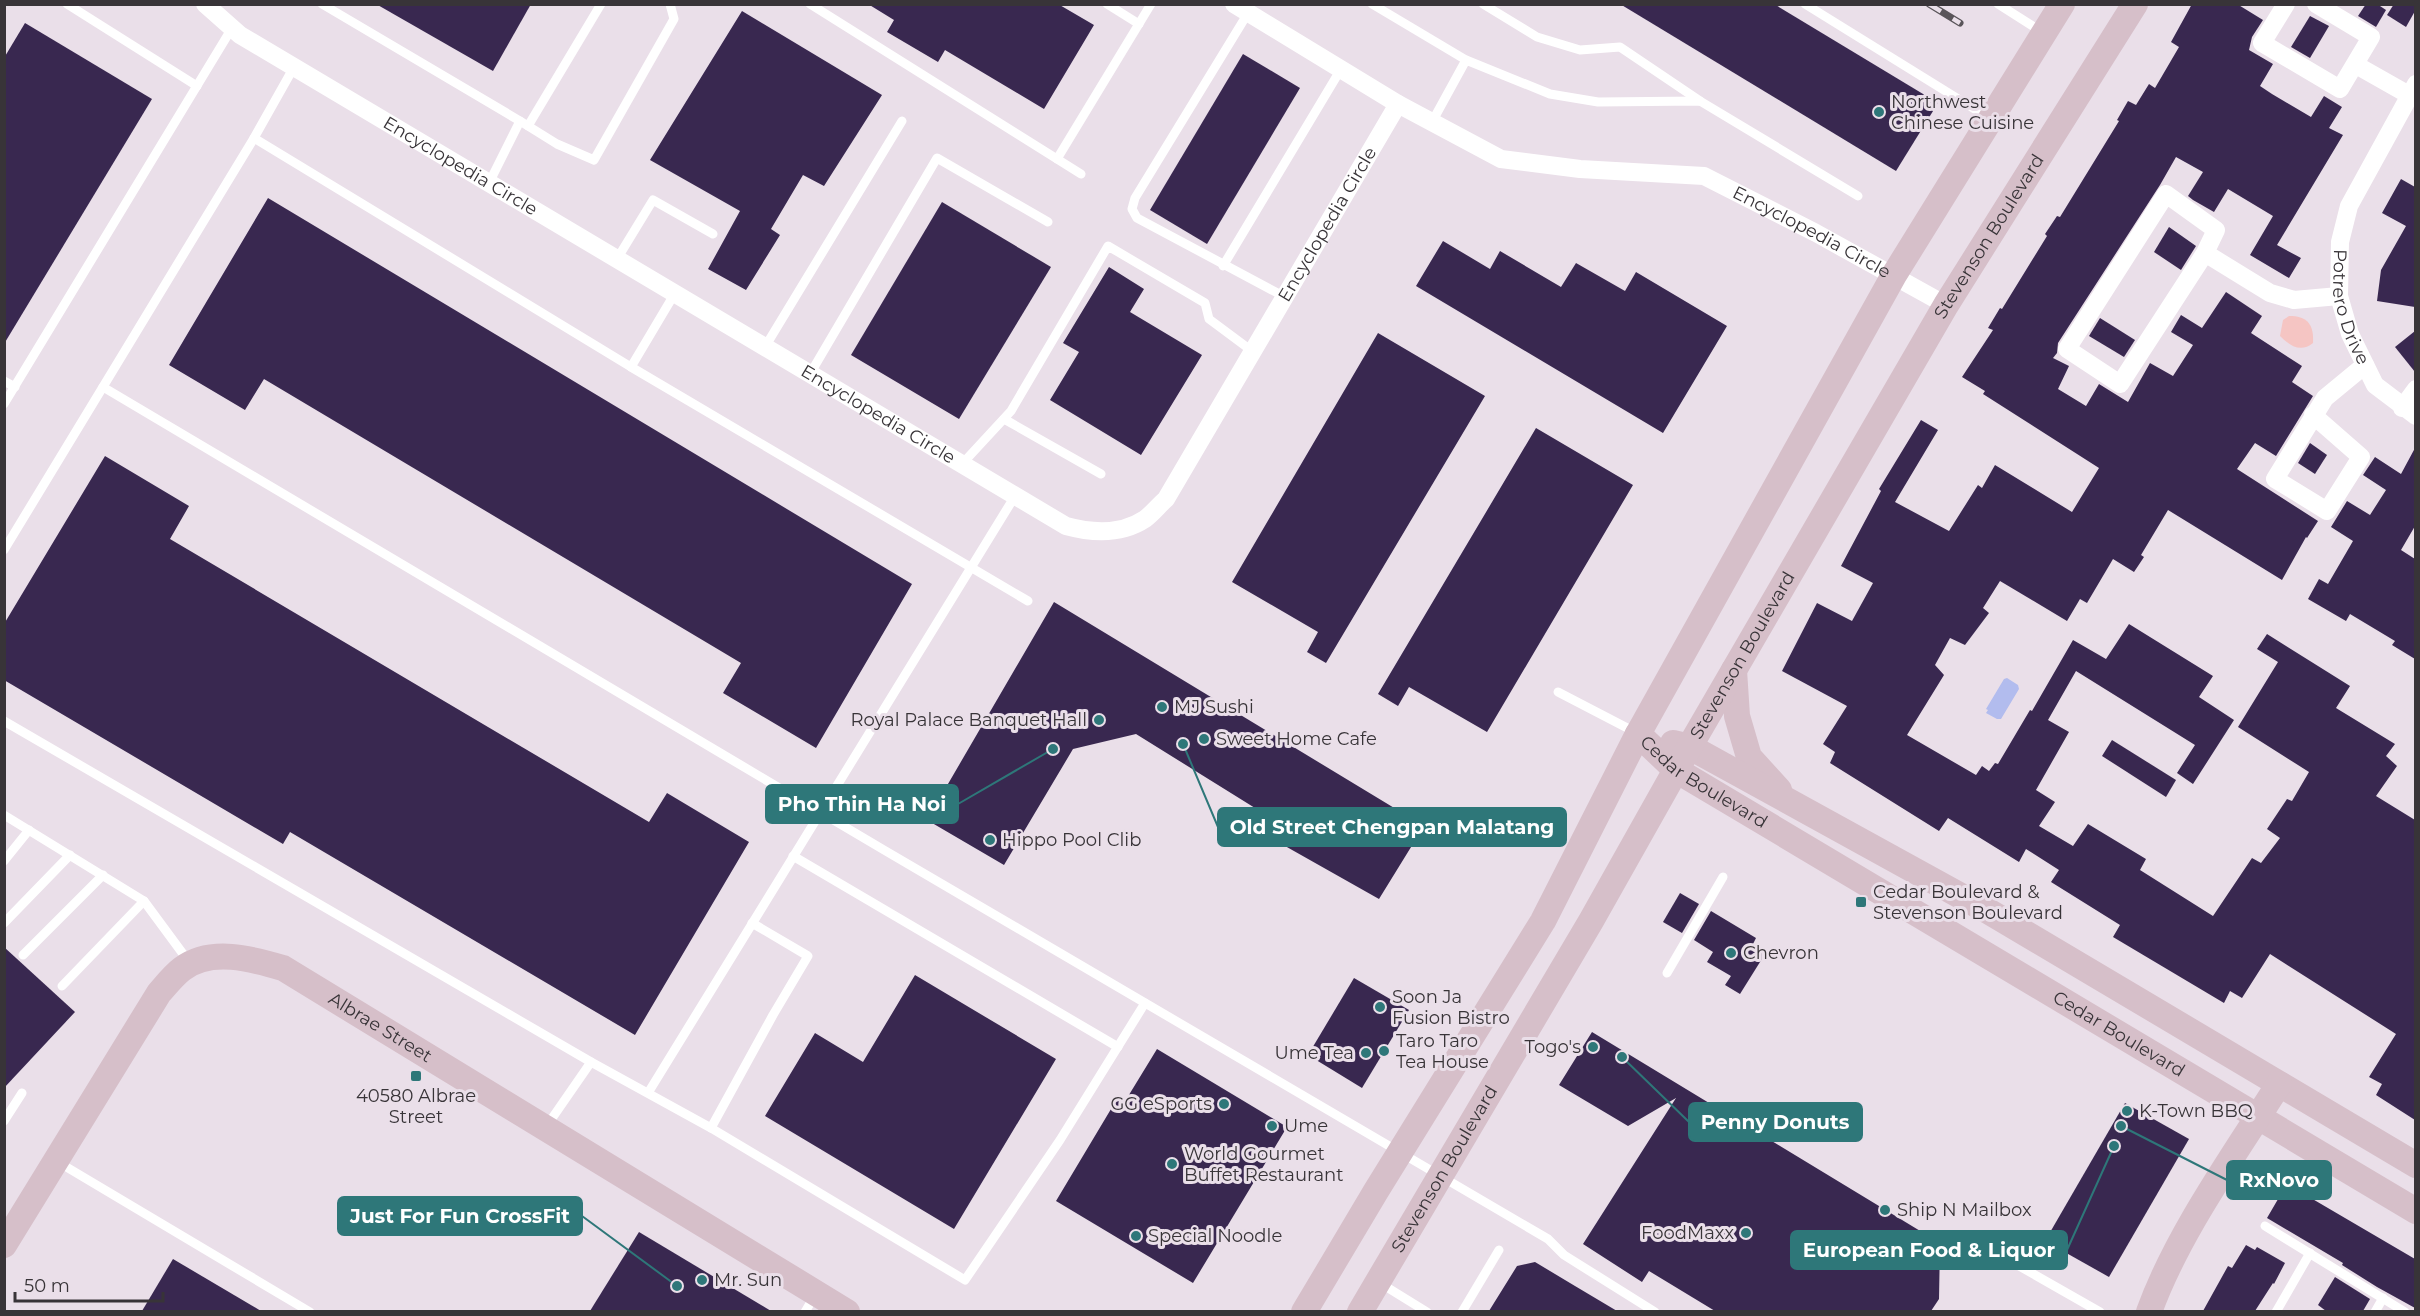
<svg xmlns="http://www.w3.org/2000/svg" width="2420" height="1316" viewBox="0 0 2420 1316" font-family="Montserrat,sans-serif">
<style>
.green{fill:#f5c5c3}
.water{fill:#b2bcee}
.building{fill:#392850}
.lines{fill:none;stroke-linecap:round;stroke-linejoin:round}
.lane{stroke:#fff;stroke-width:9}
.street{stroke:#fff;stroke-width:18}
.secondary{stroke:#d6bfc9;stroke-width:26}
.rail-casing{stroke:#5a555a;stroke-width:7}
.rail{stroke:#eadfe9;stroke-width:4.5;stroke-dasharray:14;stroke-linecap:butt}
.poi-dot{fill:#2e7779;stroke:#eadfe9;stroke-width:2}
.labels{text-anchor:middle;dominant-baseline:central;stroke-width:6;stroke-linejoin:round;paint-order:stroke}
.poi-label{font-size:18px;fill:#383438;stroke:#eadfe9;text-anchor:start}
.street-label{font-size:18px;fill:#383438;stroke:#eadfe9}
.leader{fill:none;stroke:#2e7779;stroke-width:2}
.callout-dot{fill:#2e7779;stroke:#eadfe9;stroke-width:2}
.callout{fill:#2e7779;stroke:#2e7779;stroke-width:2}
.callout-label{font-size:20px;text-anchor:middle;font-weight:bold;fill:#fff}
</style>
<rect width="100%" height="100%" fill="#eadfe9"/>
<path class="green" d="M2289,316C2308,316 2314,325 2313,343C2301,353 2290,346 2280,336L2283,320Z"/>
<polygon class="water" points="2007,678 2018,685 2019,689 2001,719 1997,719 1986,713 1988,710 1986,709 2004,679"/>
<g class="building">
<polygon points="376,4 531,4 493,71"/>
<polygon points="868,4 1058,4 1094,25 1044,109 945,50 938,62 887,32 894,20"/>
<polygon points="1620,4 1774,4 1938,103 1896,171"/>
<polygon points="2192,4 2237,4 2263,20 2252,37 2249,50 2273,64 2260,86 2272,94 2311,117 2324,96 2342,107 2329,128 2343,135 2277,245 2301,258 2289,278 2250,255 2273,216 2228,189 2214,212 2193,200 2188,196 2203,172 2176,157 2160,185 2058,343 2057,353 2053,358 2069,366 2058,389 2086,406 2099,384 2128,402 2150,363 2173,376 2193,345 2171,332 2181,315 2202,328 2226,292 2262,316 2251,333 2302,366 2292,382 2313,396 2276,456 2255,443 2237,469 2318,521 2307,538 2306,537 2282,580 2168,510 2141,555 2144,557 2134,572 2113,559 2087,603 2080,599 2067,621 2000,581 1983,608 1989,613 1965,645 1950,638 1935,665 1944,675 1907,735 1976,775 1982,766 1989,771 1995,763 1998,764 2030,710 2032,711 2073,640 2106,659 2129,624 2213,676 2199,697 2234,720 2193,784 2177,773 2195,745 2076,671 2048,720 2069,732 2036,790 2055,802 2039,826 2073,846 2088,824 2146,859 2140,870 2213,916 2252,858 2261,863 2280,838 2267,829 2287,799 2292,801 2309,772 2238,727 2278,662 2257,649 2267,634 2350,686 2336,708 2395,744 2386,756 2397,766 2376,796 2415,820 2415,1120 2376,1095 2382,1084 2369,1077 2396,1034 2270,954 2242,998 2230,991 2224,1003 2113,937 2120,925 2051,882 2059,870 2026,849 2019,862 1948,818 1939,831 1830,763 1835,752 1823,744 1847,706 1782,671 1817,603 1852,621 1873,583 1841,566 1881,491 1879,489 1921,420 1938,430 1895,502 1949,531 1978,485 1982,488 1995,465 2072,512 2099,468 1983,394 1985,391 1962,377 1993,330 1988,328 2000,308 2002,309 2047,236 2045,234 2057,216 2060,217 2119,121 2117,120 2128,101 2136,105 2149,84 2155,88 2179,47 2171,42"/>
<polygon points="2366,4 2377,4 2386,10 2376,27 2358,16"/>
<polygon points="2394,4 2415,4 2415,11 2406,27 2387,15"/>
<polygon points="742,11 882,95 824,186 803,175 771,229 780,235 746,290 708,269 740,211 650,160"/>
<polygon points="2310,16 2329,26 2310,58 2291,47"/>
<polygon points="25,23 152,99 4,344 4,58"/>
<polygon points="1243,54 1300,88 1207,244 1150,210"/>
<polygon points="2401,179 2415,187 2415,307 2377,301 2381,270 2406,226 2382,213"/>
<polygon points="268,198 912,584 816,748 723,693 741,663 264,379 245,410 169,365"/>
<polygon points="942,202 1051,267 959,419 851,355"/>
<polygon points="2169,227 2196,246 2181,270 2154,252"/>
<polygon points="1443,241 1490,269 1500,251 1561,287 1576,263 1625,291 1636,272 1727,326 1663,433 1416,286"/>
<polygon points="1109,267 1144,289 1130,312 1202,355 1141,455 1050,400 1079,352 1063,343"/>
<polygon points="2100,318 2135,340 2124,357 2089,336"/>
<polygon points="2415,331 2415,372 2395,347"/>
<polygon points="1378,333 1485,396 1326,663 1307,652 1318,632 1232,582"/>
<polygon points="1536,428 1633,485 1487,732 1409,687 1398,706 1378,694"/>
<polygon points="2310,443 2327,455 2315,474 2298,463"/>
<polygon points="2415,448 2415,526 2401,550 2415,559 2415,659 2392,645 2395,641 2350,614 2346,621 2308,599 2319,579 2328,584 2353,541 2331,527 2347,501 2370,515 2386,490 2363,475 2375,457 2401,474"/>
<polygon points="105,456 189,506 170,539 649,822 667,793 749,842 635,1035 290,832 283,844 4,680 4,624"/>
<polygon points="1054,602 1424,826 1379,899 1262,833 1255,808 1136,734 1073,749 1004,865 927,820"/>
<polygon points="2112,740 2176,780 2166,797 2102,756"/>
<polygon points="1680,893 1699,904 1682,933 1663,922"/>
<polygon points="1711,911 1756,938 1752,946 1765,954 1740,994 1725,985 1731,976 1707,962 1713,952 1694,940"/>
<polygon points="4,947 75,1012 4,1088"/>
<polygon points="915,975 1056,1059 954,1229 765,1116 815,1033 863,1062"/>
<polygon points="1354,978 1409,1010 1362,1088 1308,1055"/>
<polygon points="1592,1032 1940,1243 1939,1299 1931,1311 1715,1311 1649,1271 1642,1282 1583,1244 1676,1098 1628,1126 1559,1085"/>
<polygon points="1157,1049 1287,1127 1193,1283 1056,1201 1117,1099 1124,1103"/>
<polygon points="2125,1103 2189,1139 2109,1277 2045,1241"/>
<polygon points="2288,1182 2305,1192 2304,1194 2415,1259 2415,1308 2377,1287 2342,1265 2343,1263 2267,1218"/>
<polygon points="639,1232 771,1311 590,1311"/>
<polygon points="2246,1245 2255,1250 2257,1247 2285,1263 2274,1284 2273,1283 2255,1311 2203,1311 2228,1266 2232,1268"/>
<polygon points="173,1259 261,1311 142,1311"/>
<polygon points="1535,1262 1575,1286 1617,1311 1489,1311 1517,1266"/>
<polygon points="2335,1277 2370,1299 2363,1311 2326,1311 2318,1305"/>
</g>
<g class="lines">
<g class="lane">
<polyline points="67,4 197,86"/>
<polyline points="322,4 520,121 489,183"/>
<polyline points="810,4 1081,174"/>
<polyline points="1107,4 1139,24"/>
<polyline points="1372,4 1466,60"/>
<polyline points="1483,4 1537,37 1580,50 1620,47 1700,101"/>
<polyline points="1805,4 1989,118"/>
<polyline points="1998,4 2042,32"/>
<polyline points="1248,13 1135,198 1132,209 1137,218 1285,297"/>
<polyline points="520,121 557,144 594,160 674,19 670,4"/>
<polyline points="1432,122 1466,60 1550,94 1598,102 1700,101 1858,196"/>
<polyline points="528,126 601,4"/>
<polyline points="254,138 294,67"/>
<polyline points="1057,159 1151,4"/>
<polyline points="617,259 653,200 713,234"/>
<polyline points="1223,266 1341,69"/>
<polyline points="765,347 902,121"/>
<polyline points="631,367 1028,601"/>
<polyline points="810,374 937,158 1048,222"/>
<polyline points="4,381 15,387"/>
<polyline points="103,387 884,850 1548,1239 1564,1255 1655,1312"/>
<polyline points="4,404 232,28"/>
<polyline points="1004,419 1101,474"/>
<polyline points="962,464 1011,411 1108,246 1205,303 1209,319 1252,351"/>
<polyline points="4,550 254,138 631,367 675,293"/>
<polyline points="1558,692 1635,732"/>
<polyline points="4,721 591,1062 711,1128 773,1015 808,956 752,923"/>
<polyline points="4,815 144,901 189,962"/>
<polyline points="793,856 1118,1047"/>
<polyline points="4,861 29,830"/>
<polyline points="4,923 70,855"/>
<polyline points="23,955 103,875"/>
<polyline points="1667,973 1723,877"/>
<polyline points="62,986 144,901"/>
<polyline points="648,1093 1015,496"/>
<polyline points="4,1121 22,1093"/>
<polyline points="546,1127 591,1062"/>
<polyline points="711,1128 965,1280 1060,1140 1145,1003"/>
<polyline points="58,1162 310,1312"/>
<polyline points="2265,1226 2405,1312"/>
<polyline points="1963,1237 2007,1259 2100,1312"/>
<polyline points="1380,1283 1427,1312"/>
<polyline points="805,1312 815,1295"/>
<polyline points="1462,1312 1499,1250"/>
<polyline points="2276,1312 2310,1253"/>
<polyline points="2375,1312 2383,1298"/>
</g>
<g class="street">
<path id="s1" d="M205,4L240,35L1066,526C1092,533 1121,535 1145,519C1153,513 1159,505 1166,499L1398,104L1234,4"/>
<polyline points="2286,4 2262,43 2340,89 2371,37 2316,4"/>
<polyline points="2356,65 2409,95"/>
<path id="s2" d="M2416,84L2349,206L2340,242L2339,296L2350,334L2375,385L2416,416"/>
<path id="s3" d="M1398,104L1501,159L1580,169L1704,176L1816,233L1946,305"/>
<polyline points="2205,253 2216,230 2166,194 2067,349 2120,384 2205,253 2270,293 2294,300 2339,296"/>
<polyline points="2402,408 2416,389"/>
<polyline points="2313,415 2361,457 2327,511 2275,479 2325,398 2365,365"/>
</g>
<g class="secondary">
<polyline points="1734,670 1737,716 1749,757 1779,790"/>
<path id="s4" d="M1638,734L1676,770L2416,1211"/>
<polyline points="1673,743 1690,747 1988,911 2416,1165"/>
<path id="s5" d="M4,1245L159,993C166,985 174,975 182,969C211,947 252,959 283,968L847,1312"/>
<polyline points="1304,1312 1376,1191 1543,921 1638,734 1894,275 2062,4"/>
<path id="s6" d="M1360,1312L1591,921L1676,770L1946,305L2135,4"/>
<path d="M2149,1312C2177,1234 2235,1154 2279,1084"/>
</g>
<defs>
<polyline id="rail" points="1929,4 1960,23"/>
</defs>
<use href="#rail" class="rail-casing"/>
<use href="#rail" class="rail"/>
</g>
<g class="poi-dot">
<circle cx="1879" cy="112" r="6"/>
<circle cx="1162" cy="707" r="6"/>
<circle cx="1099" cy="720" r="6"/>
<circle cx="1204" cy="739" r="6"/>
<circle cx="990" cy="840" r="6"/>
<rect x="1855" y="896" width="12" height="12" rx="3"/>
<circle cx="1731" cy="953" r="6"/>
<circle cx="1380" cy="1007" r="6"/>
<circle cx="1593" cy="1047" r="6"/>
<circle cx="1384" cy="1051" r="6"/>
<circle cx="1366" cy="1053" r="6"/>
<rect x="410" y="1070" width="12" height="12" rx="3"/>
<circle cx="1224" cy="1104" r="6"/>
<circle cx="2127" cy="1111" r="6"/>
<circle cx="1272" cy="1126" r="6"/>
<circle cx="1172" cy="1164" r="6"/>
<circle cx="1885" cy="1210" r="6"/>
<circle cx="1746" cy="1233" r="6"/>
<circle cx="1136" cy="1236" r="6"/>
<circle cx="702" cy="1280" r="6"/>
</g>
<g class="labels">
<g class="poi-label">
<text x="1891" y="102">Northwest<tspan x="1891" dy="21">Chinese Cuisine</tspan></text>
<text x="1174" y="707">MJ Sushi</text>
<text x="1087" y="720" text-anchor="end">Royal Palace Banquet Hall</text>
<text x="1216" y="739">Sweet Home Cafe</text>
<text x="1002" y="840">Hippo Pool Clib</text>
<text x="1873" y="892">Cedar Boulevard &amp;<tspan x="1873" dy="21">Stevenson Boulevard</tspan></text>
<text x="1743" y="953">Chevron</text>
<text x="1392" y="997">Soon Ja<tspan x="1392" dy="21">Fusion Bistro</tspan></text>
<text x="1396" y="1041">Taro Taro<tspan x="1396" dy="21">Tea House</tspan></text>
<text x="1581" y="1047" text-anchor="end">Togo's</text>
<text x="1354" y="1053" text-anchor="end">Ume Tea</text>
<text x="416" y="1096" text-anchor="middle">40580 Albrae<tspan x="416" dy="21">Street</tspan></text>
<text x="1212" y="1104" text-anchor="end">GG eSports</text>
<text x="2139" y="1111">K-Town BBQ</text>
<text x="1284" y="1126">Ume</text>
<text x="1184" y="1154">World Gourmet<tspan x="1184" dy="21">Buffet Restaurant</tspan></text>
<text x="1897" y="1210">Ship N Mailbox</text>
<text x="1734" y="1233" text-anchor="end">FoodMaxx</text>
<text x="1148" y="1236">Special Noodle</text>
<text x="714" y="1280">Mr. Sun</text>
</g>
<g class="street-label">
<text stroke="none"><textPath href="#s1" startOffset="303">Encyclopedia Circle</textPath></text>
<text stroke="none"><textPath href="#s1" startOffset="1437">Encyclopedia Circle</textPath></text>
<text stroke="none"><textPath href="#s3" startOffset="442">Encyclopedia Circle</textPath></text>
<text stroke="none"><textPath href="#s6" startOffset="1246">Stevenson Boulevard</textPath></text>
<text stroke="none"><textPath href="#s2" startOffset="243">Potrero Drive</textPath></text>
<text stroke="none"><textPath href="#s1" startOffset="789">Encyclopedia Circle</textPath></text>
<text stroke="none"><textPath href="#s6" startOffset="760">Stevenson Boulevard</textPath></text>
<text stroke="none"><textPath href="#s4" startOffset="82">Cedar Boulevard</textPath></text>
<text stroke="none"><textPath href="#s5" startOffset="548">Albrae Street</textPath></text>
<text stroke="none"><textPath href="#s4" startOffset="568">Cedar Boulevard</textPath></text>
<text stroke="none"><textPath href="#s6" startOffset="166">Stevenson Boulevard</textPath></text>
</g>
</g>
<path class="leader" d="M1053 749L958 804M1183 744L1218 827M1622 1057L1689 1122M2121 1126L2227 1180M677 1286L582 1216M2114 1146L2067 1250"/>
<g class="callout-dot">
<circle cx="1053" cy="749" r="6"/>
<circle cx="1183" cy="744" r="6"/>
<circle cx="1622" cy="1057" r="6"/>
<circle cx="2121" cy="1126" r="6"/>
<circle cx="677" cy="1286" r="6"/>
<circle cx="2114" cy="1146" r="6"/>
</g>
<g class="callout">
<rect x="766" y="785" width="192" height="38" rx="6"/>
<rect x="1218" y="808" width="348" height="38" rx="6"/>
<rect x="1689" y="1103" width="173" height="38" rx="6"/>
<rect x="2227" y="1161" width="104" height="38" rx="6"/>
<rect x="338" y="1197" width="244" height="38" rx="6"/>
<rect x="1791" y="1231" width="276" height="38" rx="6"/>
</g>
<g class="callout-label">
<text x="862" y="811">Pho Thin Ha Noi</text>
<text x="1392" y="834">Old Street Chengpan Malatang</text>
<text x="1775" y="1129">Penny Donuts</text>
<text x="2279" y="1187">RxNovo</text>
<text x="460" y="1223">Just For Fun CrossFit</text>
<text x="1929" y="1257">European Food &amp; Liquor</text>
</g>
<rect width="2420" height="1316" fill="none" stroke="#383438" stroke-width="12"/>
<path d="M15 1292v9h148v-9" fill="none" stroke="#383438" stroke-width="3"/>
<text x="24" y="1292" font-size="18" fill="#383438" stroke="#eadfe9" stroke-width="4.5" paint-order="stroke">50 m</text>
</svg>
